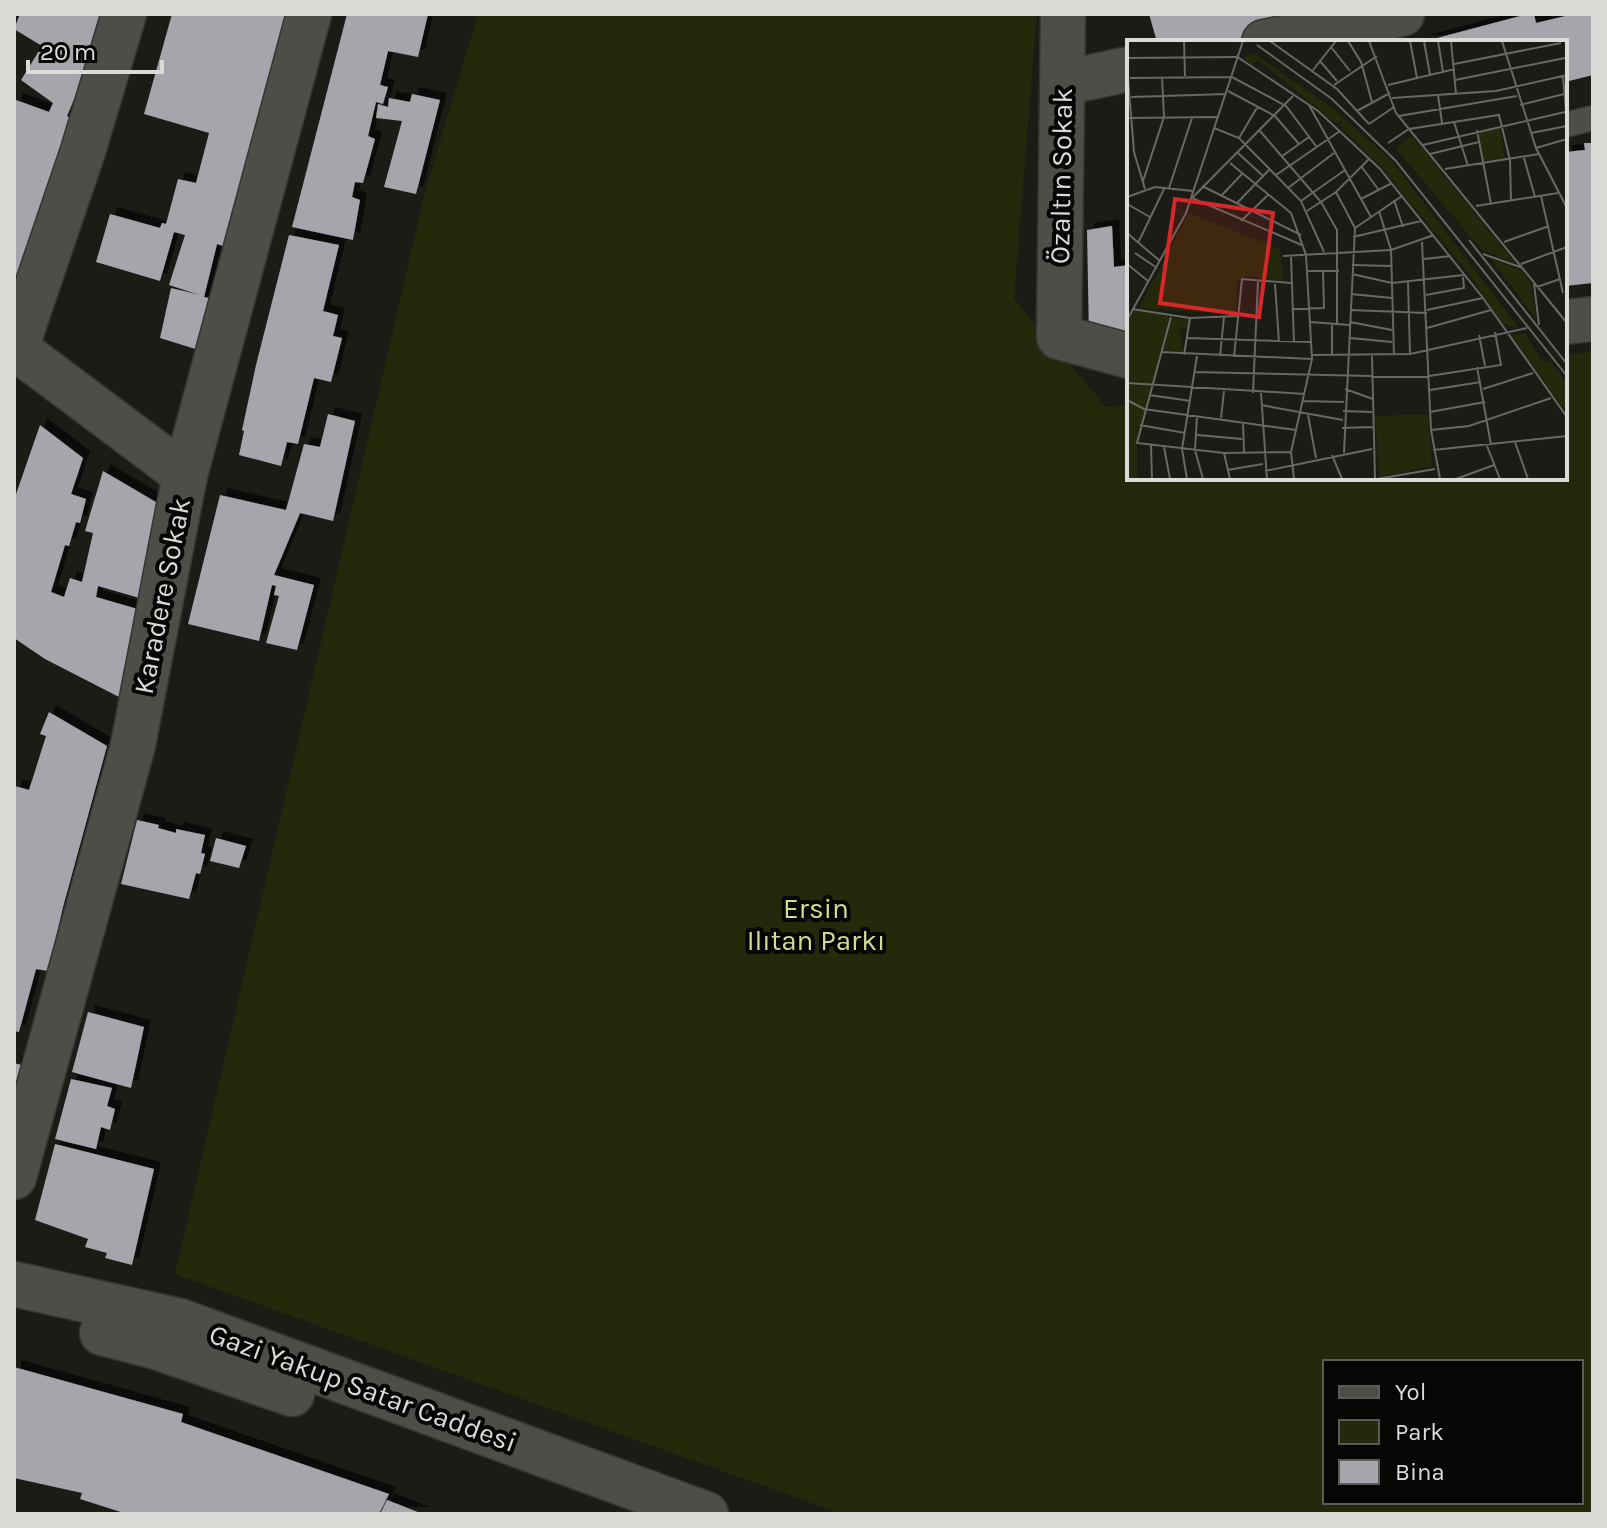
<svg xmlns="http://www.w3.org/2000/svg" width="1607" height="1528" viewBox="0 0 1607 1528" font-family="Karla,sans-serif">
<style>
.green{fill:#26280b;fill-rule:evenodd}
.building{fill:#a6a5ac;filter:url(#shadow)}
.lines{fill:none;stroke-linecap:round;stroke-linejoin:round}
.lane-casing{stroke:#353532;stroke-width:27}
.street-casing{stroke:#353532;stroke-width:47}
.secondary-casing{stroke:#353532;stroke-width:47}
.lane{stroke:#4e4e48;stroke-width:24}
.street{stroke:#4e4e48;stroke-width:44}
.secondary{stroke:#4e4e48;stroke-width:44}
.labels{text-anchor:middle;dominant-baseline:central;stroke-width:8;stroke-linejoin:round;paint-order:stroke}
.street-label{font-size:28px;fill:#dbdcd8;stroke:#060604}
.park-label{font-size:28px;fill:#d5db8f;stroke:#060604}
.inset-road{fill:none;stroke:#686964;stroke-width:2}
.view{fill:#d62828;fill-opacity:0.15;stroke:#d62828;stroke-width:4}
.inset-edge{fill:none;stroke:#dbdcd8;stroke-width:4}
</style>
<defs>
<filter id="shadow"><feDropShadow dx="7" dy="-7" stdDeviation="0" flood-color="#0009"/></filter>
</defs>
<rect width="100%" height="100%" fill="#1b1c16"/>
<path class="green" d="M478,14H1037L1014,299L1106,407L1129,405V478H1565V355L1593,351V1514H842L175,1274L425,192ZM1325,1362H1581V1502H1325Z"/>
<g class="building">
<polygon points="20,14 102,14 85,73 67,116 75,121 14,314 14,106 16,100 49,112 53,103 21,80 42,46 14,29"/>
<polygon points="172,14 293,14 232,249 217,244 204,297 218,300 205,352 160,338 171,288 200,295 169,285 185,235 174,232 160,281 96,262 110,214 160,228 162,223 166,224 178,179 196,183 209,133 144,114"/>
<polygon points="347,14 428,14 418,57 388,51 380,85 388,87 383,104 376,102 368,136 375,139 363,183 355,182 352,197 360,200 353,240 292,227"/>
<polygon points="1149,14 1339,14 1339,15 1235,42 1157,42"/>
<polygon points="1528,14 1534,14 1536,23 1574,14 1593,14 1593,75 1565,82 1565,42 1422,42"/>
<polygon points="412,94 440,100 416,194 384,187 402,121 376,118 378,104 388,107 389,98 410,102"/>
<polygon points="1584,143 1593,143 1593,283 1565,286 1565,152 1585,150"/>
<polygon points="1112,226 1114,267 1129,265 1129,334 1089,339 1087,230"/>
<polygon points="289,235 339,245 323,311 338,315 333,336 342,338 331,382 314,378 298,444 287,442 281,466 239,455 244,431 242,430 256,365"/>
<polygon points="328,414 355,421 333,521 300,513 274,575 314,585 297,650 266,643 279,596 274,595 276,586 272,585 259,641 188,624 220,495 286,510 304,444 320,447"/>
<polygon points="40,425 83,458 71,494 86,499 80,523 76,522 69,546 65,545 51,592 64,597 70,578 82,582 93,533 85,531 103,471 166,508 143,599 98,586 96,597 141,610 119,697 45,659 14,638 14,500"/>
<polygon points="49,712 107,746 63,907 48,971 36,969 19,1032 14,1031 14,789 15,786 29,790 46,736 40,734"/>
<polygon points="137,820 159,825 158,828 176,833 176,829 205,835 201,853 205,854 200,874 196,873 189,899 121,884"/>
<polygon points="216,838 246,846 239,868 210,861"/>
<polygon points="88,1012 144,1027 131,1088 72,1072"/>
<polygon points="14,1063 22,1065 15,1093 14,1093"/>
<polygon points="71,1079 112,1088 107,1106 115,1109 110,1130 101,1127 96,1149 55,1139"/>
<polygon points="55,1144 154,1169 132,1265 105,1258 107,1253 85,1247 88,1239 35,1220"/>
<polygon points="14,1367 183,1414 181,1422 389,1494 379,1514 127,1514 80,1499 82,1493 14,1478"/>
<polygon points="387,1500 423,1514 380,1514"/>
</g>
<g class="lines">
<defs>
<polyline id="lane" points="1565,125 1593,118"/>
<g id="street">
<polyline points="1063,14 1059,337 1129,356"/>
<polyline points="1264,42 1402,14"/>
<polyline points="1063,83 1129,69"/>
<polyline points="1565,322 1593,319"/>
<polyline points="14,347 185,475"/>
<polyline points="14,354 83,151 124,14"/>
<polyline points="14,1177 133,745 185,475 309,14"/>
</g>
<g id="secondary">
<polyline points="14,1284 180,1321 706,1514"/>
<polyline points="102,1333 156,1347 292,1394"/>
</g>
</defs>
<use href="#lane" class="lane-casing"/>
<use href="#street" class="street-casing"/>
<use href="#secondary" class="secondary-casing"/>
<use href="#lane" class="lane"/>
<use href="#street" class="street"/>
<use href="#secondary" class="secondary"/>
</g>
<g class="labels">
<g class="street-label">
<text transform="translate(1061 176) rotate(-89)">Özaltın Sokak</text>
<text transform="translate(162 596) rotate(-79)">Karadere Sokak</text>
<text transform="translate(363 1388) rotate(20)">Gazi Yakup Satar Caddesi</text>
</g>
<g class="park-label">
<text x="816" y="908">Ersin<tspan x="816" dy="32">Ilıtan Parkı</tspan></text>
</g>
</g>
<g transform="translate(1127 40)">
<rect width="440" height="440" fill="#1b1c16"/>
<path d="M126,13L203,66L264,120L392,288L376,284L342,234L256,129L214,87L215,80L209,83L131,20L126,26L116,18ZM373,87L378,119L356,122L352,92ZM284,95L389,224L354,209L269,109ZM62,173L153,209L157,241L118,236L110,241L109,274L12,268ZM363,218L395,231L404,242L409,279ZM7,269L44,277L10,405V439H0V282ZM45,278L62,279L61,287H53L56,312L37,310ZM389,294H399L414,320L423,321L440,343V373L386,297ZM301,374L305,426L252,437L248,376Z" fill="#26280b"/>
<path class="inset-road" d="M57,1L58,36M143,1L210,49L242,84M221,1L234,22L245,62M242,1L269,73L440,283M283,1L290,38M297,1L303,35M311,1L316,32M324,1L329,54M375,1L409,108L440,168M130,5L205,59L268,120L440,336M204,7L223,31M109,16L191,71L253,129L356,258L440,377M0,18L109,17M193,21L210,41M327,24L434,3M0,26L7,112L18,149M186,30L209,1M436,36L440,83M3,38L105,37L159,66L189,106M328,40L438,18M207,45L250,16M261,45L328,29M101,51L148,76L172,104M311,55L315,83M4,57L99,54M265,58L369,51L440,35M182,65L244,177M393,65L437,54M230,71L263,53M272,76L390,56M0,78L90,77M327,82L341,126M242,84L267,67M87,88L112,98L174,161L197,212M350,90L364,164M133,91L194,162L210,190V283M404,93L440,86M112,98L131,66M261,103L282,89L372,75L383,120L384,160M296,105L438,72M409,108L440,99M111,113L136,136M303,114L352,102M154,117L182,97M397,118L408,157M103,123L164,173L179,215L185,319L164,412L167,439M234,126L251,149M318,129L412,114M149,135L213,91M16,141L37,77L35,37M75,146L174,195M42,148L65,78M161,148L207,113M209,152L228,188L217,413M94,156L115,134M414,156L436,253M0,157L28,147L66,151M66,157L166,56M65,158L177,206M234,159L265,143M267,160L276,187M174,161L218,130M0,164L23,177M109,164L143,129M349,166L431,153M180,171L209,152L242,119M252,171L264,210L267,315M114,181L141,155M228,188L275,156M0,193L33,221M226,197L294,181M342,200L440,324M295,202L304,390L313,439M377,202L422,186M11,203L38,147M8,213L30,228M356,214L396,228M156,216L264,210L307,195M164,216L167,303M297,219L324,216M0,224L21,241M394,224L440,207M225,225L265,226M181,231H212M225,234L265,243L337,235M281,242L283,314M148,244L152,302M407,244L412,285M410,247L433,239M224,254L265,258M299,255L337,248L336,237M5,269L63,278L111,276M166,269L197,268L196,231M223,270L300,273M300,270L356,258M44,277L10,403L97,413L164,412M0,280L59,173L116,1M183,282L223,285M223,282L265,290M300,288L364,270M352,295L358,326M60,298L184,302M223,298L265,302M34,312L185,319M205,314V284M57,315L63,278M185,315L283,314L400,288M93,316L97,277M245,316L248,439M107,317L115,239L164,243M350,327L364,405M68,332L245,336M302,336L374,325L368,292M245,337H302M0,343L178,354M218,349L246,359M356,349L406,333M303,350L354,342M126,353L131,241M134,353L140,439M22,355L64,361M0,360L17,369L169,390M176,361L217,362M134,365L216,380M216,371L245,372M303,372L358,362M181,375L189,418M70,376L68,410L76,439M94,378L97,351M116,382L117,412M13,385L58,393M215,388L246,387M304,390L342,386L424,358M70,395L115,399M388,402L401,439M24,405L25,439M360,406L373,439M37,407L43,439M306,410L440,396M97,413L103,439M205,415L215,439M100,430L136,424M138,431L245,409M60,439L55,409L70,316M250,439L308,429M329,439L367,425"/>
<path class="view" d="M48,159L146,173L132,277L33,263Z"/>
<rect width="440" height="440" class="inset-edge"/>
</g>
<rect width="1607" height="1528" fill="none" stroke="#dbdcd8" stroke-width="32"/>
<rect x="1323" y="1360" width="260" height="144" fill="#060604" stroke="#5b5c59" stroke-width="2"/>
<rect x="1339" y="1386" width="40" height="12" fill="#4e4e48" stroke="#5b5c59" stroke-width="2"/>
<text x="1395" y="1400" font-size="24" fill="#dbdcd8">Yol</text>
<rect x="1339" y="1420" width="40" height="24" fill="#26280b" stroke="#5b5c59" stroke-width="2"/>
<text x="1395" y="1440" font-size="24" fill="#dbdcd8">Park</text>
<rect x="1339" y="1460" width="40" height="24" fill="#a6a5ac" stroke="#5b5c59" stroke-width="2"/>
<text x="1395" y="1480" font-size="24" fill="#dbdcd8">Bina</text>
<path d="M28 60v12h134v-12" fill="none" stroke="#dbdcd8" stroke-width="4"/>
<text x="40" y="60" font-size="24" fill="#dbdcd8" stroke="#060604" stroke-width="6" paint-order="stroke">20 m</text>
</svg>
